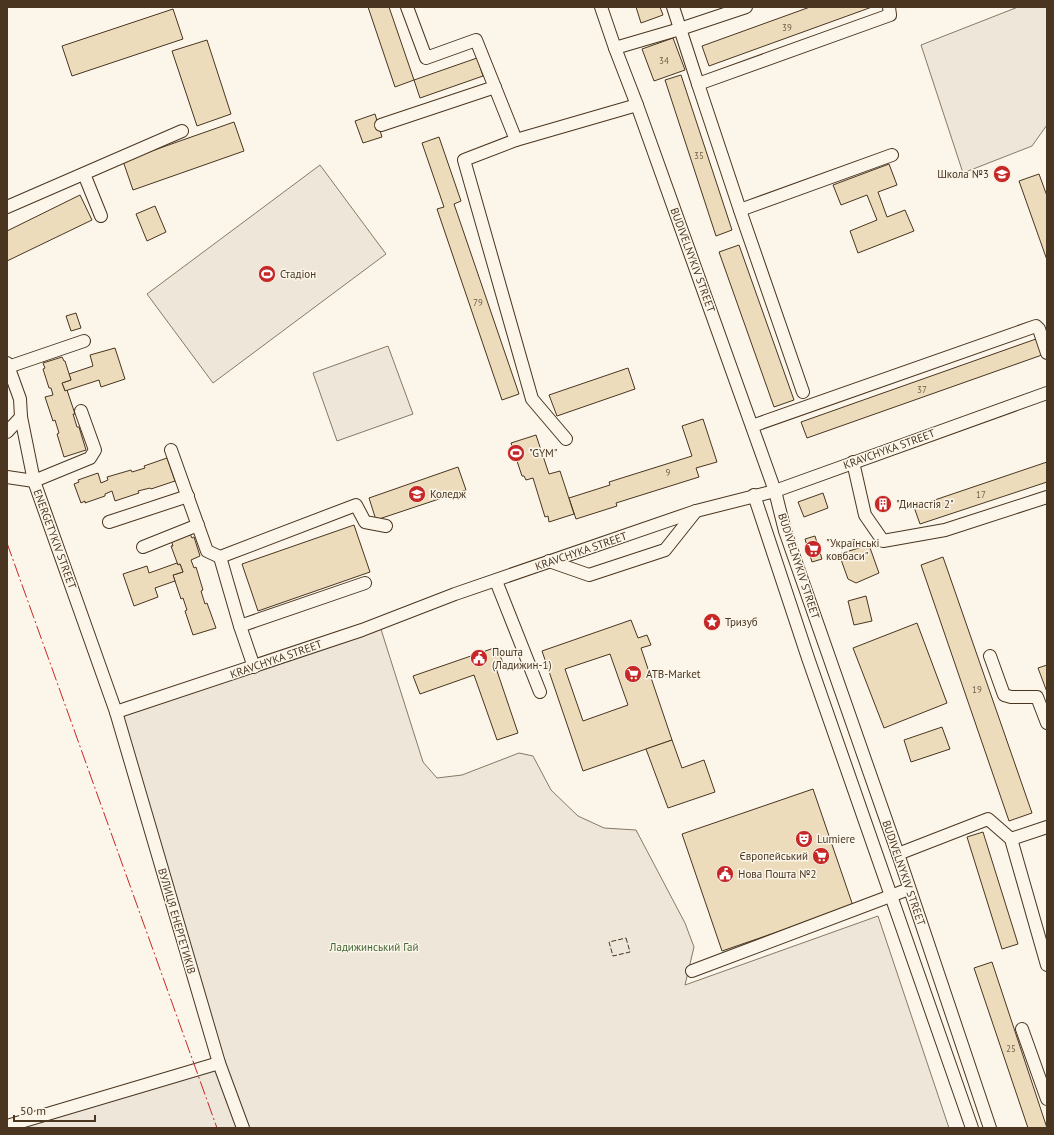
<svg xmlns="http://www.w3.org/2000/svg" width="1054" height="1135" viewBox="0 0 1054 1135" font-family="'PT Sans',sans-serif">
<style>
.green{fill:#ede6d9;stroke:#887966}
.building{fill:#ecdcbc;stroke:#4a3520;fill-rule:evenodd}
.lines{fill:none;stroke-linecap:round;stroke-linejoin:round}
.minor-casing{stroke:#4a3520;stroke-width:14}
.minor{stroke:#fbf6e9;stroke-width:12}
.fence{stroke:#4a3520;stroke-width:1;stroke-dasharray:5 2;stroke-linecap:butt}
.power{stroke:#c62828;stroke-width:1;stroke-dasharray:14 3 2 3;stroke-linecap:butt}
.labels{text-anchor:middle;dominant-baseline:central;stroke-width:3;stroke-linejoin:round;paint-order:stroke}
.number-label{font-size:9px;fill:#725f47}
.poi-label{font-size:11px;fill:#4a3520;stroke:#fbf6e9;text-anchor:start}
.street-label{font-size:11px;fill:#4a3520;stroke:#fbf6e9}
.park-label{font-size:11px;fill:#436837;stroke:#fbf6e9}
</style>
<rect width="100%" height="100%" fill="#fbf6e9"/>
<g class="green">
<polygon points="1018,7 1047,7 1047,125 1032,146 963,173 921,45"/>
<polygon points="320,165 386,254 213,383 147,294"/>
<polygon points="388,346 413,414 337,441 313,373"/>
<polygon points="379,623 423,762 437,778 462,775 519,753 533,756 551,790 578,816 604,828 636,830 685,923 694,947 685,985 878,916 949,1128 7,1128 219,1063 116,712"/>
</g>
<g class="building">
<polygon points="368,7 389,7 414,80 395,87"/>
<polygon points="636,7 660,7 663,15 641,23"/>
<polygon points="810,7 872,7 709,66 702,46"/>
<polygon points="173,9 183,39 72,76 62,46"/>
<polygon points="673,38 685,70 654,81 642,49"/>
<polygon points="207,40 231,114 197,126 172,51"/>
<polygon points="477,58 483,76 420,98 414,80"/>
<polygon points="681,75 732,230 716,236 665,80"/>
<polygon points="375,114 382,137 363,143 355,121"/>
<polygon points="234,122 244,151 133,190 123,161"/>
<polygon points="439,137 461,201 454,204 519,394 502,400 437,209 444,207 422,143"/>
<polygon points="889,164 897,185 878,192 887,217 905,210 914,231 858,253 850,231 877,220 867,195 841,205 833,185"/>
<polygon points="1039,174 1047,196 1047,260 1019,181"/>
<polygon points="80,195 92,220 7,261 7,231"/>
<polygon points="155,206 166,232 147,241 136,214"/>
<polygon points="739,245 794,400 774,407 719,252"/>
<polygon points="76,313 81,328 71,331 66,316"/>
<polygon points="1036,339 1042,355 807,438 801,422"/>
<polygon points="115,348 125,379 101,387 99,380 65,391 62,383 71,380 69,374 93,366 90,355"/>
<polygon points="62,357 64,361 65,361 71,380 62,383 65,391 67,390 75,414 73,414 77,427 79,427 86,450 64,457 57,434 59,433 55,420 53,421 45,397 53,395 51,388 49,388 43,369 45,368 43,363"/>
<polygon points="628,368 635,389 557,416 549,395"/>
<polygon points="703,419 717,462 696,468 699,477 616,503 617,506 576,519 569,498 610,485 609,482 692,456 682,426"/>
<polygon points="536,435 549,474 560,471 574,514 549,522 548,516 545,517 533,478 526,480 524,476 522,476 511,443"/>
<polygon points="167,458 175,481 151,489 150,488 138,491 139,493 115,501 112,491 105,494 105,496 85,503 85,501 81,503 74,484 79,482 78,480 98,473 101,483 108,480 107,477 131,470 132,472 145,468 144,466"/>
<polygon points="1047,462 1047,482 920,524 914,507"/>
<polygon points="458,467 466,490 376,520 369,498"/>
<polygon points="823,493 828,508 804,517 798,502"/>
<polygon points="888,499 890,504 877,509 875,504"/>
<polygon points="354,525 370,572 258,611 242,564"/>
<polygon points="190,534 192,538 194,537 200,556 191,560 194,568 196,567 203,590 201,591 205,604 207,603 216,628 193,635 185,611 187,610 183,598 181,599 173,575 183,572 180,564 178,565 171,546 173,546 171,540"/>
<polygon points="815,536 822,559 812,562 805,539"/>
<polygon points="869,545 879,573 856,583 848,579 839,554"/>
<polygon points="943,557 1032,813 1009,821 921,565"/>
<polygon points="177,563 178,565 180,564 183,572 173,575 175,581 155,588 158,597 134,606 123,574 147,566 149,573"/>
<polygon points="866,596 872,621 854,625 848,601"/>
<path d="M631,620L638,638L647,635L651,645L641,648L672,740L583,771L542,651ZM610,654L628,705L583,721L565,669Z"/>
<polygon points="917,623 947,703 884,728 853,648"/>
<polygon points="497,647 504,666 496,668 518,733 497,740 474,675 420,694 413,676"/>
<polygon points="1047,665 1047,692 1038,668"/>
<polygon points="942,727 950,749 911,762 904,740"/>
<polygon points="672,740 682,768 704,760 715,792 668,808 646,749"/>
<polygon points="813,789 853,906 722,951 682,834"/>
<polygon points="983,832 1018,944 1002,949 967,837"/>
<polygon points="992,962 1047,1128 1028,1128 974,968"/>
</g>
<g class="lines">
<defs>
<g id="minor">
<polyline points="407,7 426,58 476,40 516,140"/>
<polyline points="601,7 615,48 637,105 775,491 785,531 898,854 990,1128"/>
<polyline points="673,7 698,84 890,15 889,7"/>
<polyline points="615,48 680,29 746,7"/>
<polyline points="698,84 742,216 803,392"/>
<polyline points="381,125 495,87"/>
<polyline points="84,174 101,216"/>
<polyline points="7,207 182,131"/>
<polyline points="740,210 892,155"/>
<polyline points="7,363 20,399 21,417 34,481 116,712 219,1063 243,1128"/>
<polyline points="8,367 84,341"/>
<polyline points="752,426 1036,326 1039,329 1047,353"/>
<polyline points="7,432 21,417"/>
<polyline points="566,439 532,399 464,160 516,140 637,105"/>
<polyline points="171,450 207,551 220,557 356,505 365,522 386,526"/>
<polyline points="853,462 865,515 883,541 945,530 1047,497"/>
<polyline points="7,477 34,481 90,458 95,450 81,411"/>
<polyline points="754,495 808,658 972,1128"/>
<polyline points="109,522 188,496"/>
<polyline points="143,547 198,525"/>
<polyline points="220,557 240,626"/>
<polyline points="549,561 589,575 665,550 696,511"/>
<polyline points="496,581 540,692"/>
<polyline points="990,656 1004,695 1011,697 1037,697 1047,723"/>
<polyline points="254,667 240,626 365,583"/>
<polyline points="116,712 362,630 455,594 696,511 775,491 1047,393"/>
<polyline points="1011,839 1047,827"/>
<polyline points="898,854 988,819 1011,839 1047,965"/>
<polyline points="692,971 909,889"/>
<polyline points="1022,1029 1047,1099"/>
<polyline points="7,1126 219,1063"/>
</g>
</defs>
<use href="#minor" class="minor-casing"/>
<use href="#minor" class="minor"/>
<polygon class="fence" points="626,938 630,952 613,956 609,942"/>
<polyline class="power" points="7,543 217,1128"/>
</g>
<defs>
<symbol id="school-disc" viewBox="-11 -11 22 22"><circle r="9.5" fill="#c62828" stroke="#fbf6e9"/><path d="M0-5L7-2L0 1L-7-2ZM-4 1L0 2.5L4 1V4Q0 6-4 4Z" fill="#fff"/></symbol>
<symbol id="stadium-disc" viewBox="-11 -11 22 22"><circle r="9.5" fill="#c62828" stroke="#fbf6e9"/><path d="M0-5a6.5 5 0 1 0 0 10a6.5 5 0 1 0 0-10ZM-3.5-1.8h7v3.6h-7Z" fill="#fff"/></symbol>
<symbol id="university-disc" viewBox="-11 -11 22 22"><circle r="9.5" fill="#c62828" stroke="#fbf6e9"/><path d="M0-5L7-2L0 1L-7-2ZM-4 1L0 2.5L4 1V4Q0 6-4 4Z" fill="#fff"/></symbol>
<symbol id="building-disc" viewBox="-11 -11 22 22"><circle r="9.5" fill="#c62828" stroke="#fbf6e9"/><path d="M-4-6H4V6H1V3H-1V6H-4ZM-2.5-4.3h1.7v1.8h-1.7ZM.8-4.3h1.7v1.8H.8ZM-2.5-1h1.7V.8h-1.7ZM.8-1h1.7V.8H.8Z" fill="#fff"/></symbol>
<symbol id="supermarket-disc" viewBox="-11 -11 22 22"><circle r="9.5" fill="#c62828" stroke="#fbf6e9"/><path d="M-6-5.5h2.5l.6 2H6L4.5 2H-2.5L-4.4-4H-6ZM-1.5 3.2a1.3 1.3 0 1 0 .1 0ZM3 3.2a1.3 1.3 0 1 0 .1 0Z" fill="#fff"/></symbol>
<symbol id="sight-disc" viewBox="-11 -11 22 22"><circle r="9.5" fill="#c62828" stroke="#fbf6e9"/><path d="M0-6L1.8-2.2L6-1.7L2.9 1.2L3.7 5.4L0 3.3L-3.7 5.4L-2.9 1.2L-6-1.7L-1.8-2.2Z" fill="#fff"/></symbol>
<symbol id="civic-disc" viewBox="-11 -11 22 22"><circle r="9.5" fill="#c62828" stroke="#fbf6e9"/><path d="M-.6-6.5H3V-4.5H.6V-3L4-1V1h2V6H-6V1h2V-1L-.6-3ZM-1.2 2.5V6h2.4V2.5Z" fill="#fff"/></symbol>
<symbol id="theatre-disc" viewBox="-11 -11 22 22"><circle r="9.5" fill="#c62828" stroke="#fbf6e9"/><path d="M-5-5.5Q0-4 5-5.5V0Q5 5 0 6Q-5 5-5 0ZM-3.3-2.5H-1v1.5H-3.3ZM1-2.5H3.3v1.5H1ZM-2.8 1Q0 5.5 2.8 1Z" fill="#fff"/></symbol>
</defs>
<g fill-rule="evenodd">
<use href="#school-disc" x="992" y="164" width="20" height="20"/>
<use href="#stadium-disc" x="257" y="264" width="20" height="20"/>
<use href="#stadium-disc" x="506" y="443" width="20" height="20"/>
<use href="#university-disc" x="407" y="484" width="20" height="20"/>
<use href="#building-disc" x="873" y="494" width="20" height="20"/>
<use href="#supermarket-disc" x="803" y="539" width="20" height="20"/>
<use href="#sight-disc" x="702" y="612" width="20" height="20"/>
<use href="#civic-disc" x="469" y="648" width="20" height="20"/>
<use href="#supermarket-disc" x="623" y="664" width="20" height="20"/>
<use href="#theatre-disc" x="794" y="829" width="20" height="20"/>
<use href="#supermarket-disc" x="811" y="846" width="20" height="20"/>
<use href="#civic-disc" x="715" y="864" width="20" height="20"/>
</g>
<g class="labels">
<g class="number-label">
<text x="787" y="27">39</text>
<text x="664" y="60">34</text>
<text x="699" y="155">35</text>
<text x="478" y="302">79</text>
<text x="922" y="389">37</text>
<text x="668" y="472">9</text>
<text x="981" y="494">17</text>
<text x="977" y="689">19</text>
<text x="1011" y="1048">25</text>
</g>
<g class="poi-label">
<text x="989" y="174" text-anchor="end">Школа №3</text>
<text x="280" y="274">Стадіон</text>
<text x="529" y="453">"GYM"</text>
<text x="430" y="494">Коледж</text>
<text x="896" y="504">"Династія 2"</text>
<text x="826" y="543">"Українські<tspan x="826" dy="13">ковбаси"</tspan></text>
<text x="725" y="622">Тризуб</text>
<text x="492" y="652">Пошта<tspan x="492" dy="13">(Ладижин-1)</tspan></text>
<text x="646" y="674">ATB-Market</text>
<text x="817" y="839">Lumiere</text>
<text x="808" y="856" text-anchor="end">Європейський</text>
<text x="738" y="874">Нова Пошта №2</text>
</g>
<g class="street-label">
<text transform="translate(693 260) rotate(70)">BUDIVELNYKIV STREET</text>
<text transform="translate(889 449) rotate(-20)">KRAVCHYKA STREET</text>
<text transform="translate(55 539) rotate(70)">ENERGETYKIV STREET</text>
<text transform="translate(581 551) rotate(-19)">KRAVCHYKA STREET</text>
<text transform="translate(799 566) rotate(72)">BUDIVELNYKIV STREET</text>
<text transform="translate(276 659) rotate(-19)">KRAVCHYKA STREET</text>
<text transform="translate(904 873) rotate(71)">BUDIVELNYKIV STREET</text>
<text transform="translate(177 921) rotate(74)">ВУЛИЦЯ ЕНЕРГЕТИКІВ</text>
</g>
<g class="park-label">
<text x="374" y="947">Ладижинський Гай</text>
</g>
</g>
<rect width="1054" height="1135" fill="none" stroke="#4a3520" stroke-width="16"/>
<path d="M14 1115v6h81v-6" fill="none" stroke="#4a3520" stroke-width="2"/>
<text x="20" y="1115" font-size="12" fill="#4a3520" stroke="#fbf6e9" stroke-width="3" paint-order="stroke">50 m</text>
</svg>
